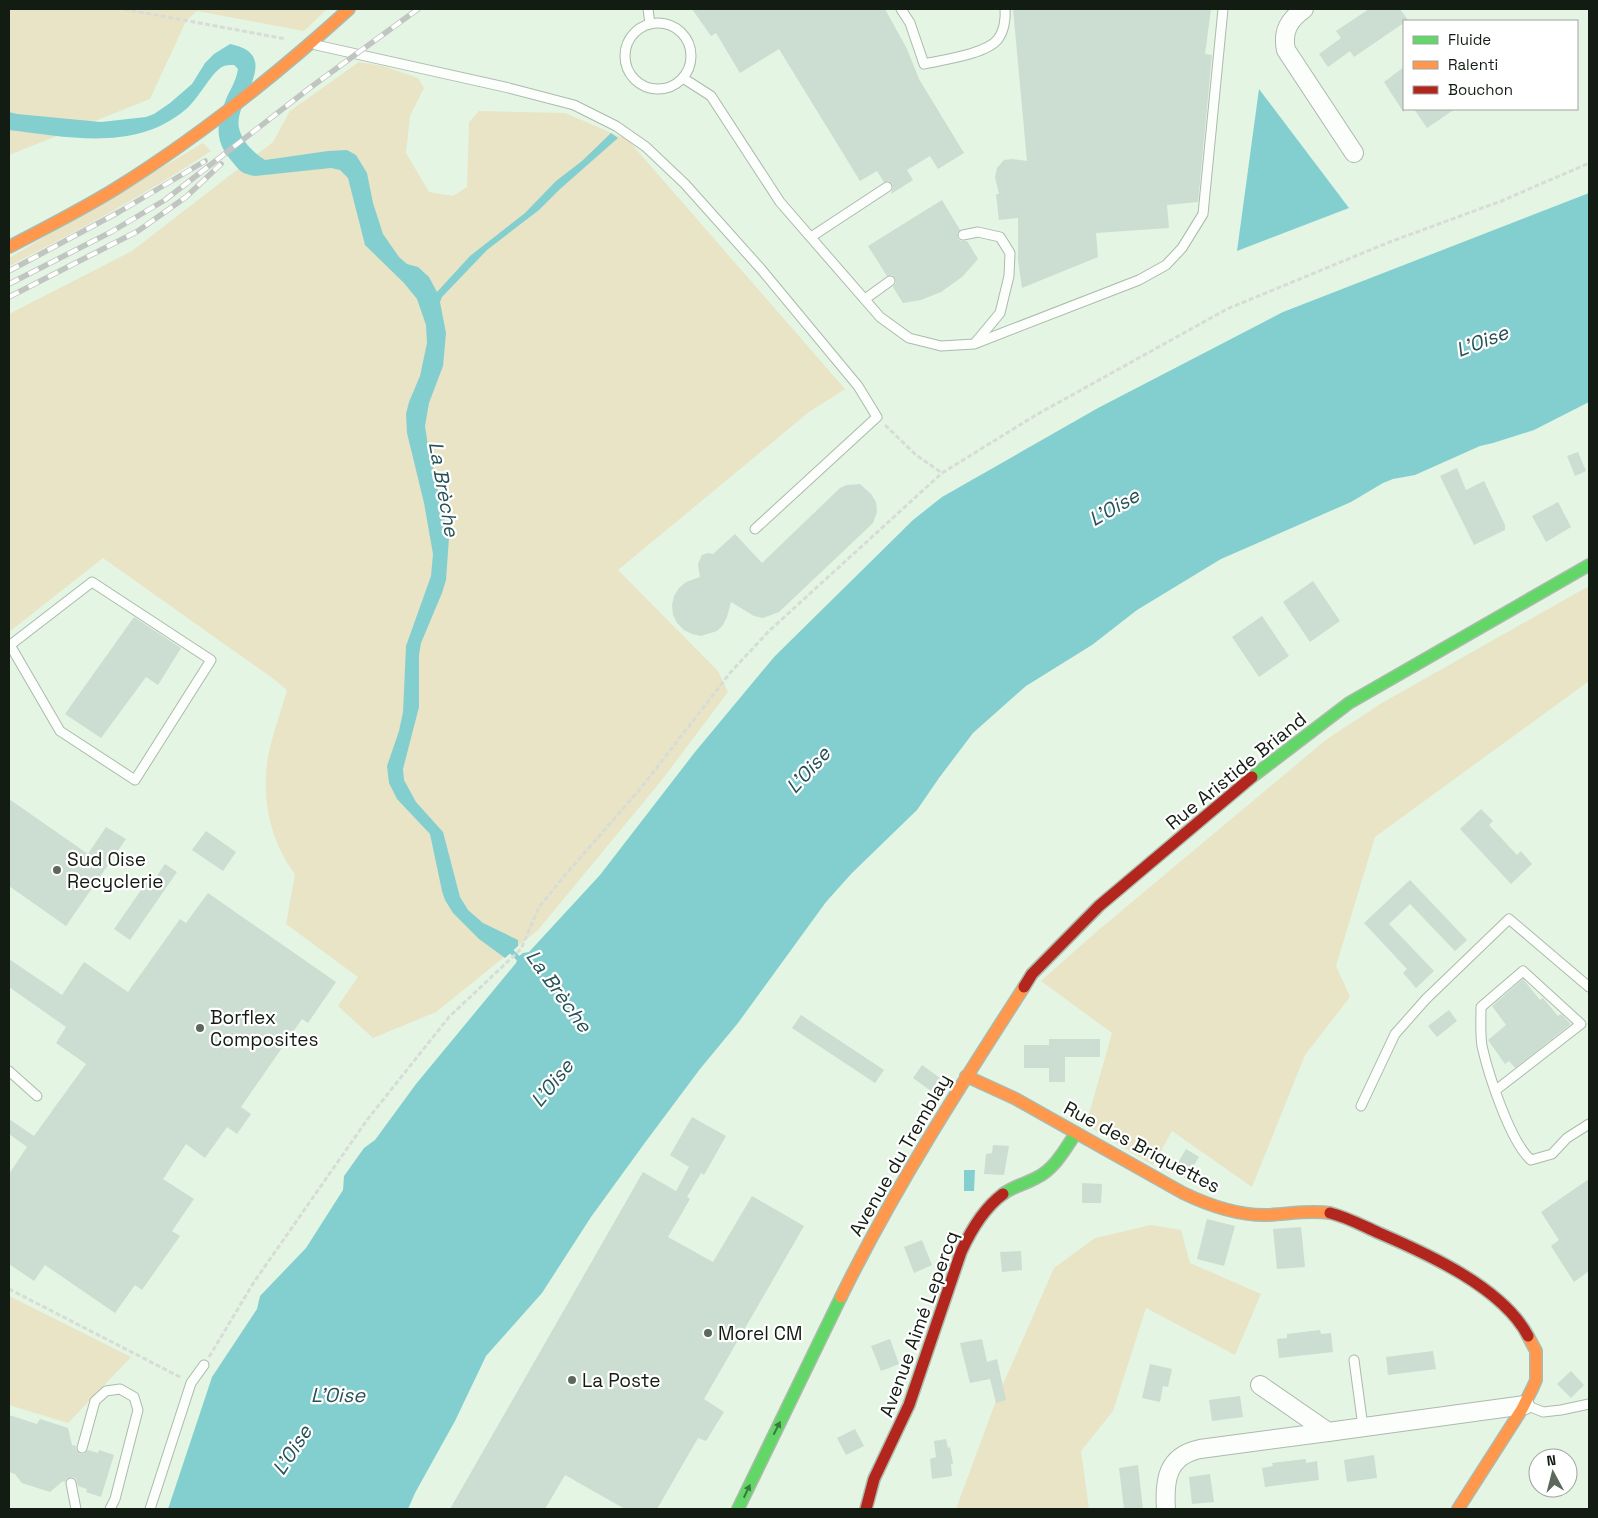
<svg xmlns="http://www.w3.org/2000/svg" width="1598" height="1518" viewBox="0 0 1598 1518" font-family="'Space Grotesk',sans-serif">
<style>
.green{fill:#e8e4c5}
.water{fill:#83cfd0}
.lines{fill:none;stroke-linecap:round;stroke-linejoin:round}
.stream{stroke:#83cfd0;stroke-width:5}
.building{fill:#ccddd2}
.lane-casing{stroke:#acbaac;stroke-width:11}
.street-casing{stroke:#acbaac;stroke-width:20}
.fast-casing{stroke:#acbaac;stroke-width:14}
.slow-casing{stroke:#acbaac;stroke-width:14}
.jam-casing{stroke:#acbaac;stroke-width:14}
.path{stroke:#d7dcd7;stroke-width:3;stroke-dasharray:5 2.5;stroke-linecap:butt}
.lane{stroke:#fbfefb;stroke-width:9}
.street{stroke:#fbfefb;stroke-width:18}
.fast{stroke:#63d668;stroke-width:11}
.slow{stroke:#ff974d;stroke-width:11}
.jam{stroke:#b3261e;stroke-width:11}
.rail-casing{stroke:#c1c5c1;stroke-width:5.5}
.rail{stroke:#fff;stroke-width:4;stroke-dasharray:11;stroke-linecap:butt}
.oneway{fill:#3a793d}
.poi-dot{fill:#5c685c;stroke:#fff;stroke-width:2}
.labels{text-anchor:middle;dominant-baseline:central;stroke-width:4.5;stroke-linejoin:round;paint-order:stroke}
.street-label{font-size:19px;fill:#121c12;stroke:#fff}
.poi-label{font-size:19px;fill:#121c12;stroke:#fff;text-anchor:start}
.water-label{font-size:20px;font-style:italic;fill:#265257;stroke:#fff}
</style>
<rect width="100%" height="100%" fill="#e4f5e4"/>
<g class="green">
<polygon points="9,9 327,9 304,31 197,11 186,21 150,99 9,155"/>
<path d="M359,62L383,66L418,78L424,88L410,116L406,153L429,192L453,196L467,187L469,122L479,111L565,113L628,140L845,389L809,412L618,570L718,671L728,692L661,781L538,930L436,1012L373,1038L338,1006L358,977L286,924L295,874C270,841 261,798 268,757C272,735 281,712 287,690L275,680L103,558L9,632V314L132,251L273,142L290,111Z"/>
<path d="M203,143L211,151C146,194 78,231 9,266V258Z"/>
<polygon points="1589,586 1589,681 1375,837 1336,966 1350,997 1305,1055 1252,1187 1172,1131 1153,1165 1086,1125 1112,1033 1041,981 1095,933 1327,739 1382,703"/>
<polygon points="1151,1225 1181,1230 1190,1263 1261,1294 1235,1355 1146,1308 1113,1411 1081,1451 1089,1509 956,1509 997,1398 1054,1268 1095,1238"/>
<polygon points="9,1296 131,1357 68,1423 9,1405"/>
</g>
<g class="water">
<path d="M230,44C285,55 233,100 239,128C242,142 254,153 265,160L328,151L347,150L356,155L367,173L373,203L383,234L399,257L407,264L418,267L429,277L437,292L470,256L525,213L556,181L582,161L611,133L618,138L559,190L539,210L487,250L442,297L440,302L446,333L443,366L429,403L425,426L428,446L449,538L446,580L442,593L421,643L419,655V707L403,769L404,780L416,802L443,832L460,897L468,910L483,923L518,940V946L505,958L479,939L453,913L445,900L442,891L430,834L397,799L389,783L387,766L399,731L403,712L406,646L431,576L433,554L424,503L407,433L406,414L409,402L420,376L427,343L426,325L417,299L404,283L365,245L348,178L340,170L331,168L255,176C240,173 240,171 230,159C216,142 216,127 224,105C228,92 236,83 238,69L234,65C230,65 225,65 222,67C211,73 198,100 185,110C135,152 68,137 9,130V112L17,114L101,122L146,117L154,114L170,103L192,84L205,63L214,54Z"/>
<polygon points="1259,89 1349,208 1237,251"/>
<polygon points="1589,193 1589,402 1534,430 1493,443 1480,446 1415,475 1393,479 1383,483 1351,502 1221,559 1137,610 1092,645 1026,686 973,733 939,778 917,810 852,873 826,902 738,1023 700,1069 644,1144 591,1217 542,1293 486,1356 455,1421 415,1493 408,1509 168,1509 212,1377 257,1309 260,1296 306,1248 343,1190 344,1176 364,1148 375,1140 416,1084 516,963 518,957 523,953 529,952 600,875 695,752 774,657 913,520 942,497 1098,408 1283,312"/>
<polygon points="964,1170 975,1170 974,1191 964,1191"/>
</g>
<g class="lines">
<polyline class="stream" points="509,949 522,962"/>
</g>
<g class="building">
<polygon points="692,9 885,9 907,49 919,79 964,153 938,169 930,156 907,170 913,180 891,194 893,187 892,184 889,181 884,182 877,171 860,181 779,49 740,73 716,33 711,36"/>
<polygon points="1013,9 1211,9 1205,54 1212,55 1198,202 1167,205 1169,228 1096,233 1098,257 1022,288 1018,260 1018,218 999,220 996,194 999,194 995,177 997,168 1004,160 1012,159 1027,161"/>
<polygon points="1369,9 1400,9 1408,20 1354,57 1350,51 1328,67 1319,54 1341,38 1336,31"/>
<polygon points="1404,67 1404,113 1384,82"/>
<polygon points="1414,109 1455,109 1427,128"/>
<polygon points="942,200 960,230 957,233 958,239 961,241 967,241 978,259 962,277 941,292 921,300 903,303 893,287 896,283 895,278 892,275 887,276 868,246"/>
<polygon points="1578,452 1586,471 1575,476 1567,456"/>
<polygon points="1457,468 1466,490 1484,481 1505,525 1505,530 1474,545 1440,476"/>
<polygon points="860,484 871,494 876,502 877,512 873,523 779,612 763,618 754,616 731,602 727,617 723,625 717,631 701,636 692,634 684,630 677,623 673,615 672,605 674,596 679,588 686,582 700,577 698,564 702,555 708,553 713,554 735,534 762,563 840,488 847,485"/>
<polygon points="1558,502 1571,527 1546,542 1532,516"/>
<polygon points="1313,581 1340,621 1310,642 1283,602"/>
<polygon points="1262,616 1289,656 1259,677 1232,637"/>
<polygon points="134,617 181,648 158,685 146,677 101,738 65,714"/>
<polygon points="9,799 88,854 106,827 126,839 66,926 9,886"/>
<polygon points="1481,809 1493,821 1489,825 1517,855 1521,851 1532,864 1511,884 1460,829"/>
<polygon points="206,831 236,852 223,871 192,850"/>
<polygon points="165,864 177,872 130,940 114,929 148,880 152,883"/>
<polygon points="1410,880 1467,940 1455,951 1410,904 1389,924 1434,971 1416,988 1403,973 1407,969 1364,923"/>
<polygon points="208,893 336,982 308,1023 302,1019 241,1107 251,1114 237,1134 227,1127 205,1158 186,1144 163,1179 194,1199 172,1231 180,1236 142,1290 135,1285 115,1313 45,1265 34,1281 9,1264 9,1174 27,1147 9,1134 9,1119 34,1136 86,1064 56,1043 66,1027 9,987 9,959 62,995 84,962 128,992 180,919 186,923"/>
<polygon points="1523,979 1540,1000 1543,998 1558,1016 1561,1014 1571,1024 1515,1068 1509,1061 1505,1064 1488,1040 1506,1025 1492,1006"/>
<polygon points="1449,1010 1457,1021 1437,1037 1428,1026"/>
<polygon points="801,1015 884,1070 875,1083 792,1028"/>
<polygon points="1049,1039 1100,1039 1100,1057 1065,1057 1065,1082 1049,1082 1049,1068 1024,1068 1024,1045 1049,1045"/>
<polygon points="922,1065 940,1078 931,1091 913,1078"/>
<polygon points="692,1117 726,1136 704,1175 701,1173 687,1197 690,1199 668,1237 713,1262 752,1196 804,1226 704,1399 724,1412 706,1441 698,1438 657,1509 625,1509 565,1475 545,1509 450,1509 643,1172 676,1191 689,1167 670,1155"/>
<polygon points="993,1145 1009,1146 1004,1175 984,1174 986,1154 992,1153"/>
<polygon points="1186,1149 1199,1157 1186,1178 1173,1171"/>
<polygon points="1589,1179 1589,1271 1574,1282 1551,1246 1559,1240 1541,1212"/>
<polygon points="1082,1183 1102,1184 1101,1203 1082,1203"/>
<polygon points="1207,1219 1235,1226 1224,1266 1197,1259"/>
<polygon points="1301,1227 1305,1267 1277,1269 1273,1229"/>
<polygon points="922,1240 932,1265 914,1273 904,1247"/>
<polygon points="1021,1251 1022,1270 1002,1272 1000,1252"/>
<polygon points="1320,1330 1321,1334 1331,1333 1333,1352 1279,1358 1277,1339 1287,1338 1287,1334"/>
<polygon points="890,1339 899,1364 881,1371 871,1346"/>
<polygon points="982,1339 987,1362 997,1359 1006,1400 996,1403 990,1379 970,1383 960,1343"/>
<polygon points="1433,1351 1436,1369 1388,1375 1386,1357"/>
<polygon points="1150,1364 1172,1369 1168,1387 1163,1386 1160,1402 1142,1398"/>
<polygon points="1571,1371 1584,1385 1571,1398 1557,1384"/>
<polygon points="1240,1396 1243,1417 1212,1421 1209,1400"/>
<polygon points="9,1415 37,1424 40,1419 68,1428 72,1445 76,1446 76,1450 80,1454 84,1454 88,1450 98,1453 99,1450 114,1455 101,1497 86,1492 87,1489 78,1486 76,1479 73,1477 67,1478 65,1482 63,1481 50,1492 22,1483 15,1474 9,1472"/>
<polygon points="855,1429 864,1446 846,1455 837,1438"/>
<polygon points="946,1439 948,1448 950,1447 953,1464 951,1464 952,1476 932,1479 930,1459 936,1457 934,1441"/>
<polygon points="1374,1455 1377,1478 1347,1482 1344,1460"/>
<polygon points="1306,1459 1306,1463 1317,1461 1319,1480 1265,1487 1262,1468 1273,1466 1272,1463"/>
<polygon points="1138,1465 1143,1509 1124,1509 1119,1468"/>
<polygon points="1210,1474 1214,1502 1192,1504 1189,1477"/>
</g>
<g class="lines">
<defs>
<g id="lane">
<polyline points="648,9 650,24"/>
<path d="M901,9L910,23L924,64C942,60 987,54 998,39C1004,31 1006,18 1005,9"/>
<circle cx="658" cy="56" r="33"/>
<polyline points="316,45 509,88 574,105 616,126 646,147 685,184 761,269 858,386 877,417 755,529"/>
<polyline points="683,78 711,96 780,202 880,317 909,338 941,346 974,344 1139,280 1166,265 1182,248 1203,214 1223,9"/>
<polyline points="963,235 978,232 1000,237 1010,253 1009,276 1000,313 975,343"/>
<polyline points="811,237 887,187"/>
<polyline points="865,299 890,281"/>
<polyline points="9,646 92,582 211,660 135,780 60,731 10,645"/>
<polyline points="9,1071 37,1096"/>
<path d="M1496,1090L1581,1024L1523,971L1481,1007C1481,1019 1480,1033 1482,1046C1488,1073 1510,1142 1531,1160L1552,1154L1567,1138L1589,1124"/>
<polyline points="1361,1106 1395,1034 1426,999 1509,919 1589,987"/>
<polyline points="1354,1360 1363,1427"/>
<polyline points="1526,1405 1543,1412 1561,1410 1589,1404"/>
<polyline points="82,1448 95,1401 106,1391 120,1389 134,1397 138,1410 115,1499 110,1509"/>
<polyline points="71,1483 76,1509"/>
<polyline points="150,1509 191,1383 204,1365"/>
</g>
<g id="street">
<path d="M1304,9C1289,20 1282,31 1286,50L1354,153"/>
<polyline points="1328,1432 1525,1405"/>
<path d="M1166,1509C1164,1480 1167,1456 1200,1449L1328,1432L1260,1385"/>
</g>
<g id="fast">
<polyline points="1252,777 1349,703 1589,565"/>
<path d="M1003,1194C1014,1186 1025,1184 1036,1178C1055,1169 1065,1149 1076,1133"/>
<polyline points="738,1509 841,1297"/>
</g>
<g id="slow">
<path d="M9,247C45,228 81,210 115,189C199,137 276,75 349,9"/>
<path d="M966,1076L1016,1099L1183,1193C1210,1206 1238,1216 1268,1215C1289,1214 1309,1210 1330,1213"/>
<path d="M841,1297C894,1189 959,1088 1024,987"/>
<polyline points="1458,1509 1522,1409 1533,1387 1536,1380 1536,1351 1528,1336"/>
</g>
<g id="jam">
<polyline points="1024,987 1032,974 1099,906 1252,777"/>
<path d="M1330,1213C1347,1217 1363,1226 1379,1233C1428,1254 1503,1288 1528,1336"/>
<path d="M866,1509L874,1479L909,1405L961,1252C971,1230 984,1208 1003,1194"/>
</g>
</defs>
<use href="#lane" class="lane-casing"/>
<use href="#street" class="street-casing"/>
<use href="#fast" class="fast-casing"/>
<use href="#slow" class="slow-casing"/>
<use href="#jam" class="jam-casing"/>
<g class="path">
<polyline points="124,9 286,39"/>
<polyline points="885,425 916,455 942,473"/>
<polyline points="9,1289 182,1378"/>
<polyline points="209,1357 254,1282 367,1120 449,1017 521,949 539,907 566,874 641,788 730,673 769,631 942,473 1036,415 1227,309 1387,243 1504,200 1589,163"/>
</g>
<use href="#lane" class="lane"/>
<use href="#street" class="street"/>
<use href="#fast" class="fast"/>
<use href="#slow" class="slow"/>
<use href="#jam" class="jam"/>
<defs>
<g id="rail">
<polyline points="9,271 119,212 205,161"/>
<polyline points="9,284 111,232 165,200 311,87 418,9"/>
<polyline points="9,297 138,231 186,197 221,164"/>
</g>
</defs>
<use href="#rail" class="rail-casing"/>
<use href="#rail" class="rail"/>
</g>
<defs><path id="oneway-solid" d="M-6-.8H1V-3.2L6.5 0L1 3.2V.8H-6Z" transform="scale(1.25)"/></defs>
<g class="oneway">
<use href="#oneway-solid" transform="translate(777 1428) rotate(-63)"/>
<use href="#oneway-solid" transform="translate(747 1491) rotate(-65)"/>
</g>
<g class="poi-dot">
<circle cx="57" cy="870" r="5"/>
<circle cx="200" cy="1028" r="5"/>
<circle cx="708" cy="1333" r="5"/>
<circle cx="572" cy="1380" r="5"/>
</g>
<g class="labels">
<g class="street-label">
<text transform="translate(1236 771) rotate(-39)">Rue Aristide Briand</text>
<text transform="translate(1142 1147) rotate(28)">Rue des Briquettes</text>
<text transform="translate(900 1155) rotate(-60)">Avenue du Tremblay</text>
<text transform="translate(919 1324) rotate(-70)">Avenue Aimé Lepercq</text>
</g>
<g class="poi-label">
<text x="67" y="859">Sud Oise<tspan x="67" dy="22">Recyclerie</tspan></text>
<text x="210" y="1017">Borflex<tspan x="210" dy="22">Composites</tspan></text>
<text x="718" y="1333">Morel CM</text>
<text x="582" y="1380">La Poste</text>
</g>
<g class="water-label">
<text transform="translate(1482 341) rotate(-21)">L'Oise</text>
<text transform="translate(444 489) rotate(80)">La Brèche</text>
<text transform="translate(1114 507) rotate(-30)">L'Oise</text>
<text transform="translate(808 770) rotate(-48)">L'Oise</text>
<text transform="translate(559 991) rotate(54)">La Brèche</text>
<text transform="translate(552 1083) rotate(-51)">L'Oise</text>
<text x="338" y="1395">L’Oise</text>
<text transform="translate(292 1450) rotate(-57)">L'Oise</text>
</g>
</g>
<rect width="1598" height="1518" fill="none" stroke="#121c12" stroke-width="20"/>
<rect x="1403" y="20" width="175" height="90" fill="#ffffff" stroke="#a0a4a0"/>
<rect x="1413" y="36" width="25" height="8" fill="#63d668" stroke="#a0a4a0"/>
<text x="1448" y="45" font-size="15" fill="#121c12">Fluide</text>
<rect x="1413" y="61" width="25" height="8" fill="#ff974d" stroke="#a0a4a0"/>
<text x="1448" y="70" font-size="15" fill="#121c12">Ralenti</text>
<rect x="1413" y="86" width="25" height="8" fill="#b3261e" stroke="#a0a4a0"/>
<text x="1448" y="95" font-size="15" fill="#121c12">Bouchon</text>
<g transform="translate(1553 1473) rotate(353)"><circle r="24" fill="#ffffff" stroke="#a0a4a0"/>
<path d="M0-4L9 19L0 12L-9 19Z" fill="#5c685c"/>
<text y="-8" font-size="14" font-weight="bold" text-anchor="middle" fill="#121c12">N</text>
</g>
</svg>
